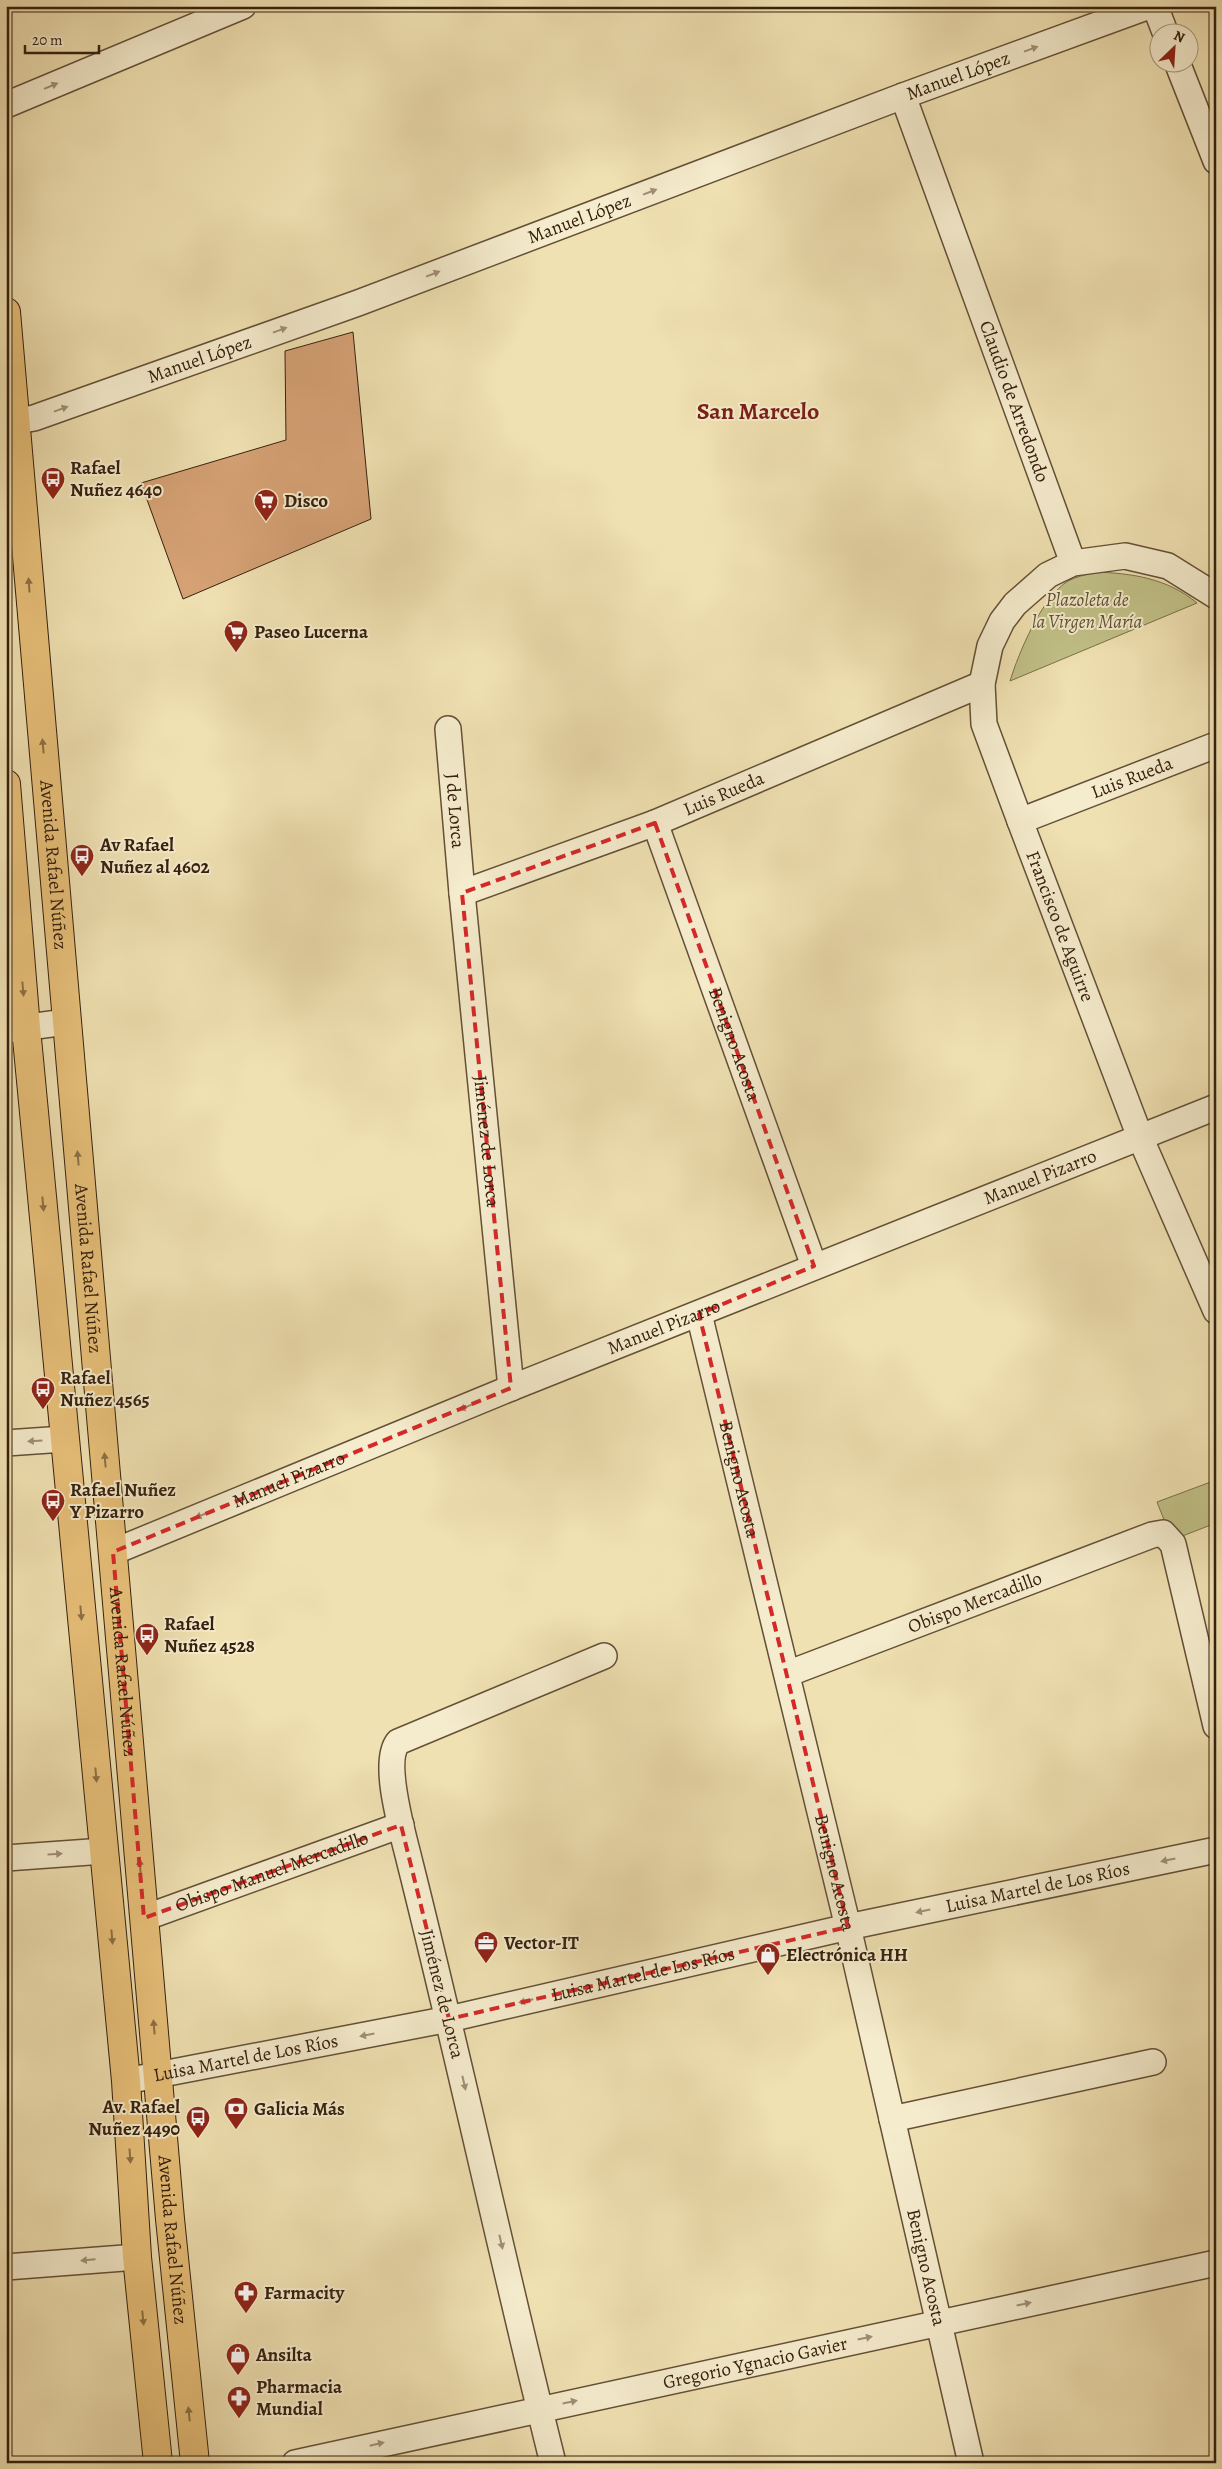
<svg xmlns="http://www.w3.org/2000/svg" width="1222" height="2469" viewBox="0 0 1222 2469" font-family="Alegreya,serif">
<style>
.green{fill:#c1c187;stroke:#7b704a}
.building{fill:#d5a175;stroke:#35200e}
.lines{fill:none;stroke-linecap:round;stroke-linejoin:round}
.minor-casing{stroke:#645037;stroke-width:28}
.major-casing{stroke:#35200e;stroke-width:30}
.minor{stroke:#f5eccd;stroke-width:25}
.major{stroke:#e8c079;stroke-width:28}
.oneway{fill:#9f9077}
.oneway2{fill:#8e7044}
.marked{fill:none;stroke:#d62828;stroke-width:4;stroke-dasharray:10 6;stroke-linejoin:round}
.labels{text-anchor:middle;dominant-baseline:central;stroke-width:4;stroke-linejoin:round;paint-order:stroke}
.street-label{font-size:19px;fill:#35200e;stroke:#f5eccd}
.poi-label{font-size:19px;font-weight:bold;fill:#35200e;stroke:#f5eccd;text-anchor:start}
.park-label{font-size:19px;font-style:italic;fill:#5f5032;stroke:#f5eccd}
.district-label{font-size:24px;font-weight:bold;fill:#7a1f14;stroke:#f5eccd}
</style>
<rect width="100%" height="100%" fill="#f0e1b2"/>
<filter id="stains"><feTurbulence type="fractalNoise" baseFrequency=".004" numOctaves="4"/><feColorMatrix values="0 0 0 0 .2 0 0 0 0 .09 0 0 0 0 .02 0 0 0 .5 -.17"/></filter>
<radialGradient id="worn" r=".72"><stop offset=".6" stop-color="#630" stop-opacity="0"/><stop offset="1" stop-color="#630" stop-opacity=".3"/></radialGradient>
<g class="green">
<path d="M1094,572C1131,573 1167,578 1197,603L1010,681C1019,652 1042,597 1068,581C1075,577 1086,575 1094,572Z"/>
<polygon points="1216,1480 1216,1523 1172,1540 1157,1502"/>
</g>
<polygon class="building" points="353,332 371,519 183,599 141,483 286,440 285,351"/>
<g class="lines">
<defs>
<g id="minor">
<polyline points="1155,6 1165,32"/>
<polyline points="1177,62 1216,161"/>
<path id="s1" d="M903,96L1073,563"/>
<polyline points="6,105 243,6"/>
<path id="s2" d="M6,423L34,418L358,303L903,96L1149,6"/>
<path id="s3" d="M1216,596L1168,566L1125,556L1073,563L1048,575L1015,604L1002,621L990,646L982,684L984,724L1020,821L1140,1137L1216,1311"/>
<path id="s4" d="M448,729L462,893L511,1388"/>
<path id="s5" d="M1020,821L1216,745"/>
<path id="s6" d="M655,823L814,1266"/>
<path id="s7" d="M462,893L655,823L982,684"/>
<polyline points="6,1030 66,1022"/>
<path id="s8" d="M699,1314L848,1927L971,2463"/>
<polyline points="6,1443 64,1439"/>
<path id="s9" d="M113,1552L511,1388L1216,1107"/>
<path id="s10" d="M787,1674L1152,1535L1163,1533L1173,1544L1216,1726"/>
<polyline points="6,1858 104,1851"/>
<path id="s11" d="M144,1918L401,1825"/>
<path id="s12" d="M126,2081L449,2019L848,1927L1216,1850"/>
<polyline points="892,2119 1153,2062"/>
<polyline points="6,2267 137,2257"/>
<path id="s13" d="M295,2463L1216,2263"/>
<path d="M553,2463C503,2263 460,2062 410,1863C404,1837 381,1763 398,1742L604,1656"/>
</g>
<g id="major">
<path id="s14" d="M6,312L170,2219L195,2463"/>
<polyline points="6,784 26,1028 126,2081 137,2257 158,2463"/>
</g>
</defs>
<use href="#minor" class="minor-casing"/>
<use href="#major" class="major-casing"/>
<use href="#minor" class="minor"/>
<use href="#major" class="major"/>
</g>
<defs><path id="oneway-solid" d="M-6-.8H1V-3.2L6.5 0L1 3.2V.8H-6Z" transform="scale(1.25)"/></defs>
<g class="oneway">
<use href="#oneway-solid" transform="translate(1031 49) rotate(-20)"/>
<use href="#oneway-solid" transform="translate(51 86) rotate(-23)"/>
<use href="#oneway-solid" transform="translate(650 192) rotate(-21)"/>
<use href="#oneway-solid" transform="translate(433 274) rotate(-21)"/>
<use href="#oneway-solid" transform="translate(280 330) rotate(-20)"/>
<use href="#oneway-solid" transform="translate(61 409) rotate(-20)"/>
<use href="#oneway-solid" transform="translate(466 1407) rotate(158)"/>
<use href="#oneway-solid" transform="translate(35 1441) rotate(176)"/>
<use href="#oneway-solid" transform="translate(202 1515) rotate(158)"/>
<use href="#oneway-solid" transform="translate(55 1854) rotate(-4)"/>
<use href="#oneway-solid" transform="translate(1168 1860) rotate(168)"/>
<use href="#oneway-solid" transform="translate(923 1911) rotate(168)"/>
<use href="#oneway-solid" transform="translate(526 2001) rotate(167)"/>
<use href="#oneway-solid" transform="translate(367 2035) rotate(169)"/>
<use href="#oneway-solid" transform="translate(464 2083) rotate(77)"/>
<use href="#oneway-solid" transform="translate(501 2242) rotate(77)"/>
<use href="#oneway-solid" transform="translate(88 2260) rotate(175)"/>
<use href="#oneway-solid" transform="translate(1024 2304) rotate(-12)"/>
<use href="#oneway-solid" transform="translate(865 2338) rotate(-12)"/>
<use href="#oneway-solid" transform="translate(570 2402) rotate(-12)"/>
<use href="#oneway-solid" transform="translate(377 2444) rotate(-13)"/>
</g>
<g class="oneway2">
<use href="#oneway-solid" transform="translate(29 585) rotate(-94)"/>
<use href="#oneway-solid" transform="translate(43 746) rotate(-95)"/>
<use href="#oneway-solid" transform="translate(23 989) rotate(85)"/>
<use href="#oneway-solid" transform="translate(78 1158) rotate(-95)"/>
<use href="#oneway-solid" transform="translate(43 1204) rotate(85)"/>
<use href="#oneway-solid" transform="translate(105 1460) rotate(-95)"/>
<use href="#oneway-solid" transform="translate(81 1613) rotate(85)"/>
<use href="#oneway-solid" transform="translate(96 1775) rotate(85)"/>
<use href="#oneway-solid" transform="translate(140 1866) rotate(-95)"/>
<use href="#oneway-solid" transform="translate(112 1937) rotate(85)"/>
<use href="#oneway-solid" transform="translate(154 2027) rotate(-95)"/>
<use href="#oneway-solid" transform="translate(130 2156) rotate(86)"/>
<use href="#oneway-solid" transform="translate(143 2318) rotate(84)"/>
<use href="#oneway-solid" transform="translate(189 2414) rotate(-96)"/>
</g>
<path class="marked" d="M655,823L814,1266L699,1314L848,1927L449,2019L401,1825L144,1918L113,1552L511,1388L462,893Z"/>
<defs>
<symbol id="bus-pin" viewBox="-11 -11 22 30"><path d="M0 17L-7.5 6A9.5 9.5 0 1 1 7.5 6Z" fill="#8f2418" stroke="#f5eccd"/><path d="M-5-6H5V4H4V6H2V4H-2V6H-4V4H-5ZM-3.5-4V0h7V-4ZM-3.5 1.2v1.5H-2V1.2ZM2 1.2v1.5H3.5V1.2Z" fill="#fff"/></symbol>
<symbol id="supermarket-pin" viewBox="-11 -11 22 30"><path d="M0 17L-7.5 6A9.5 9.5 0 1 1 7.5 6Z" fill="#8f2418" stroke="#f5eccd"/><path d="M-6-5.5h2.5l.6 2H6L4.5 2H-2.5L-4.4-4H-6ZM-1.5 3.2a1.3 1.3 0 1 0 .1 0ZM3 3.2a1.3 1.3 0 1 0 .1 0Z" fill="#fff"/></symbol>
<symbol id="office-pin" viewBox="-11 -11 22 30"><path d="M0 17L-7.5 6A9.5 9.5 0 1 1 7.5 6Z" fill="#8f2418" stroke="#f5eccd"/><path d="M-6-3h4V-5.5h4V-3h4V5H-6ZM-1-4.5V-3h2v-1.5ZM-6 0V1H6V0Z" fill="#fff"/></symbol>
<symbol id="shop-pin" viewBox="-11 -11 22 30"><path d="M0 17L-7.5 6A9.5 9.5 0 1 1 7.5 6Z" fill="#8f2418" stroke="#f5eccd"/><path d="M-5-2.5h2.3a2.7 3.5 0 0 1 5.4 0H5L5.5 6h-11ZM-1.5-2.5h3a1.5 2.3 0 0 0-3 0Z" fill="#fff"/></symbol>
<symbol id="bank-pin" viewBox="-11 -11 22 30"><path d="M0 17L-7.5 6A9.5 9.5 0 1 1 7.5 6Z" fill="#8f2418" stroke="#f5eccd"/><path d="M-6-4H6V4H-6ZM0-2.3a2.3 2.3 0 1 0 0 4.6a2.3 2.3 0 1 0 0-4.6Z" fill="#fff"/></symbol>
<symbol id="pharmacy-pin" viewBox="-11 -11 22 30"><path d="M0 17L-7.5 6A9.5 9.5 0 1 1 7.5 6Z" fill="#8f2418" stroke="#f5eccd"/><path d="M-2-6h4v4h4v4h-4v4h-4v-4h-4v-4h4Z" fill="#fff"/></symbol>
</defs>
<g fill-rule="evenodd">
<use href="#bus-pin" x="39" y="465" width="28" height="38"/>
<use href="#supermarket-pin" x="252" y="487" width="28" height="38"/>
<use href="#supermarket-pin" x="222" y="618" width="28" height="38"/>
<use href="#bus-pin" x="68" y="842" width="28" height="38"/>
<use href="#bus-pin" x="29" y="1375" width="28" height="38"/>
<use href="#bus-pin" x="39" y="1487" width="28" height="38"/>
<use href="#bus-pin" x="133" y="1621" width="28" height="38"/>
<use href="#office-pin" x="472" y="1929" width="28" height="38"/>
<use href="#shop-pin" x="754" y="1941" width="28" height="38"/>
<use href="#bank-pin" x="222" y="2095" width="28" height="38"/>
<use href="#bus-pin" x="184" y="2104" width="28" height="38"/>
<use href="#pharmacy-pin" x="232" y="2279" width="28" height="38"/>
<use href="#shop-pin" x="224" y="2341" width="28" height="38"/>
<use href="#pharmacy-pin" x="225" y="2384" width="28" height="38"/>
</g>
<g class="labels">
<g class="street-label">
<text stroke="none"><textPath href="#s2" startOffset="1014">Manuel López</textPath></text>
<text stroke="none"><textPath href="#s2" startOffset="609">Manuel López</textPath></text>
<text stroke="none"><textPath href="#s2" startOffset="204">Manuel López</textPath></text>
<text stroke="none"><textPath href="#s1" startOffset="325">Claudio de Arredondo</textPath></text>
<text stroke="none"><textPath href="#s5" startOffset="120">Luis Rueda</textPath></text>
<text stroke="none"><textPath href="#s7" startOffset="280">Luis Rueda</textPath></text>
<text stroke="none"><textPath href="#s4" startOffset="82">J de Lorca</textPath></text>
<text stroke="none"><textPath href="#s14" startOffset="555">Avenida Rafael Núñez</textPath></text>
<text stroke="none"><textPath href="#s3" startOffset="569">Francisco de Aguirre</textPath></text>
<text stroke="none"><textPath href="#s6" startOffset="235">Benigno Acosta</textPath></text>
<text stroke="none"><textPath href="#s4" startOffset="414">Jiménez de Lorca</textPath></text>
<text stroke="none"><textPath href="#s9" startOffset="1000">Manuel Pizarro</textPath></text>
<text stroke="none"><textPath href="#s14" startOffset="960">Avenida Rafael Núñez</textPath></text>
<text stroke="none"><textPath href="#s9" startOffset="595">Manuel Pizarro</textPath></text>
<text stroke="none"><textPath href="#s8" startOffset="170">Benigno Acosta</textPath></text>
<text stroke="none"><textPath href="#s9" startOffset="190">Manuel Pizarro</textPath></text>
<text stroke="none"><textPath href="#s10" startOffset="201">Obispo Mercadillo</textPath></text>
<text stroke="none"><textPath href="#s14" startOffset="1365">Avenida Rafael Núñez</textPath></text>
<text stroke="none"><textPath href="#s11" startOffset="136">Obispo Manuel Mercadillo</textPath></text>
<text stroke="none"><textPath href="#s8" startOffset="575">Benigno Acosta</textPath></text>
<text stroke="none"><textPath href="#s12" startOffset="932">Luisa Martel de Los Ríos</textPath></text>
<text stroke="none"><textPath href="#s12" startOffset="528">Luisa Martel de Los Ríos</textPath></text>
<text transform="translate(442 1994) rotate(76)">Jiménez de Lorca</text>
<text stroke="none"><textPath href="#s12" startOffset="122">Luisa Martel de Los Ríos</textPath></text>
<text stroke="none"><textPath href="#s14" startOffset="1935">Avenida Rafael Núñez</textPath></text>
<text stroke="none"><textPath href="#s8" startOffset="980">Benigno Acosta</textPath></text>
<text stroke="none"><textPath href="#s13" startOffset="471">Gregorio Ygnacio Gavier</textPath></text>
</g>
<g class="poi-label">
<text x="70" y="468">Rafael<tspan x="70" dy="22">Nuñez 4640</tspan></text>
<text x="284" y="501">Disco</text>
<text x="254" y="632">Paseo Lucerna</text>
<text x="100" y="845">Av Rafael<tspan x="100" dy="22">Nuñez al 4602</tspan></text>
<text x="60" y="1378">Rafael<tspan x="60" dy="22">Nuñez 4565</tspan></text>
<text x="70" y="1490">Rafael Nuñez<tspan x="70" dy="22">Y Pizarro</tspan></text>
<text x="164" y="1624">Rafael<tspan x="164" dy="22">Nuñez 4528</tspan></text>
<text x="504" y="1943">Vector-IT</text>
<text x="786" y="1955">Electrónica HH</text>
<text x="180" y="2107" text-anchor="end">Av. Rafael<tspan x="180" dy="22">Nuñez 4490</tspan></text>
<text x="254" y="2109">Galicia Más</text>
<text x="264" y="2293">Farmacity</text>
<text x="256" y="2355">Ansilta</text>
<text x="256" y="2387">Pharmacia<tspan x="256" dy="22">Mundial</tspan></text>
</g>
<g class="park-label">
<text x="1087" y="600">Plazoleta de<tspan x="1087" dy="22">la Virgen María</tspan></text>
</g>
<g class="district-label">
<text x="758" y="411">San Marcelo</text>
</g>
</g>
<rect width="1222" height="2469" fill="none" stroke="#f0e1b2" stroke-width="25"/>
<rect x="8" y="8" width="1207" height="2454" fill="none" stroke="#35200e" stroke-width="2.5"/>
<rect x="12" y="12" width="1197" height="2444" fill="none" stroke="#35200e"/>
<g transform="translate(1174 48) rotate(25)"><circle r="24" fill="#f5eccd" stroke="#a89a81"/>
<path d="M0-4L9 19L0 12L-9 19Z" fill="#8f2418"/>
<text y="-8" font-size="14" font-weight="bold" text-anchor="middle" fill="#35200e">N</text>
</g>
<path d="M25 45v8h74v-8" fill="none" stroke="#35200e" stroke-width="2.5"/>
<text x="32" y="45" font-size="15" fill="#35200e" stroke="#f5eccd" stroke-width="4" paint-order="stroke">20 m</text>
<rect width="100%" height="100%" filter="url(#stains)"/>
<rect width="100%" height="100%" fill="url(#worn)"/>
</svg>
